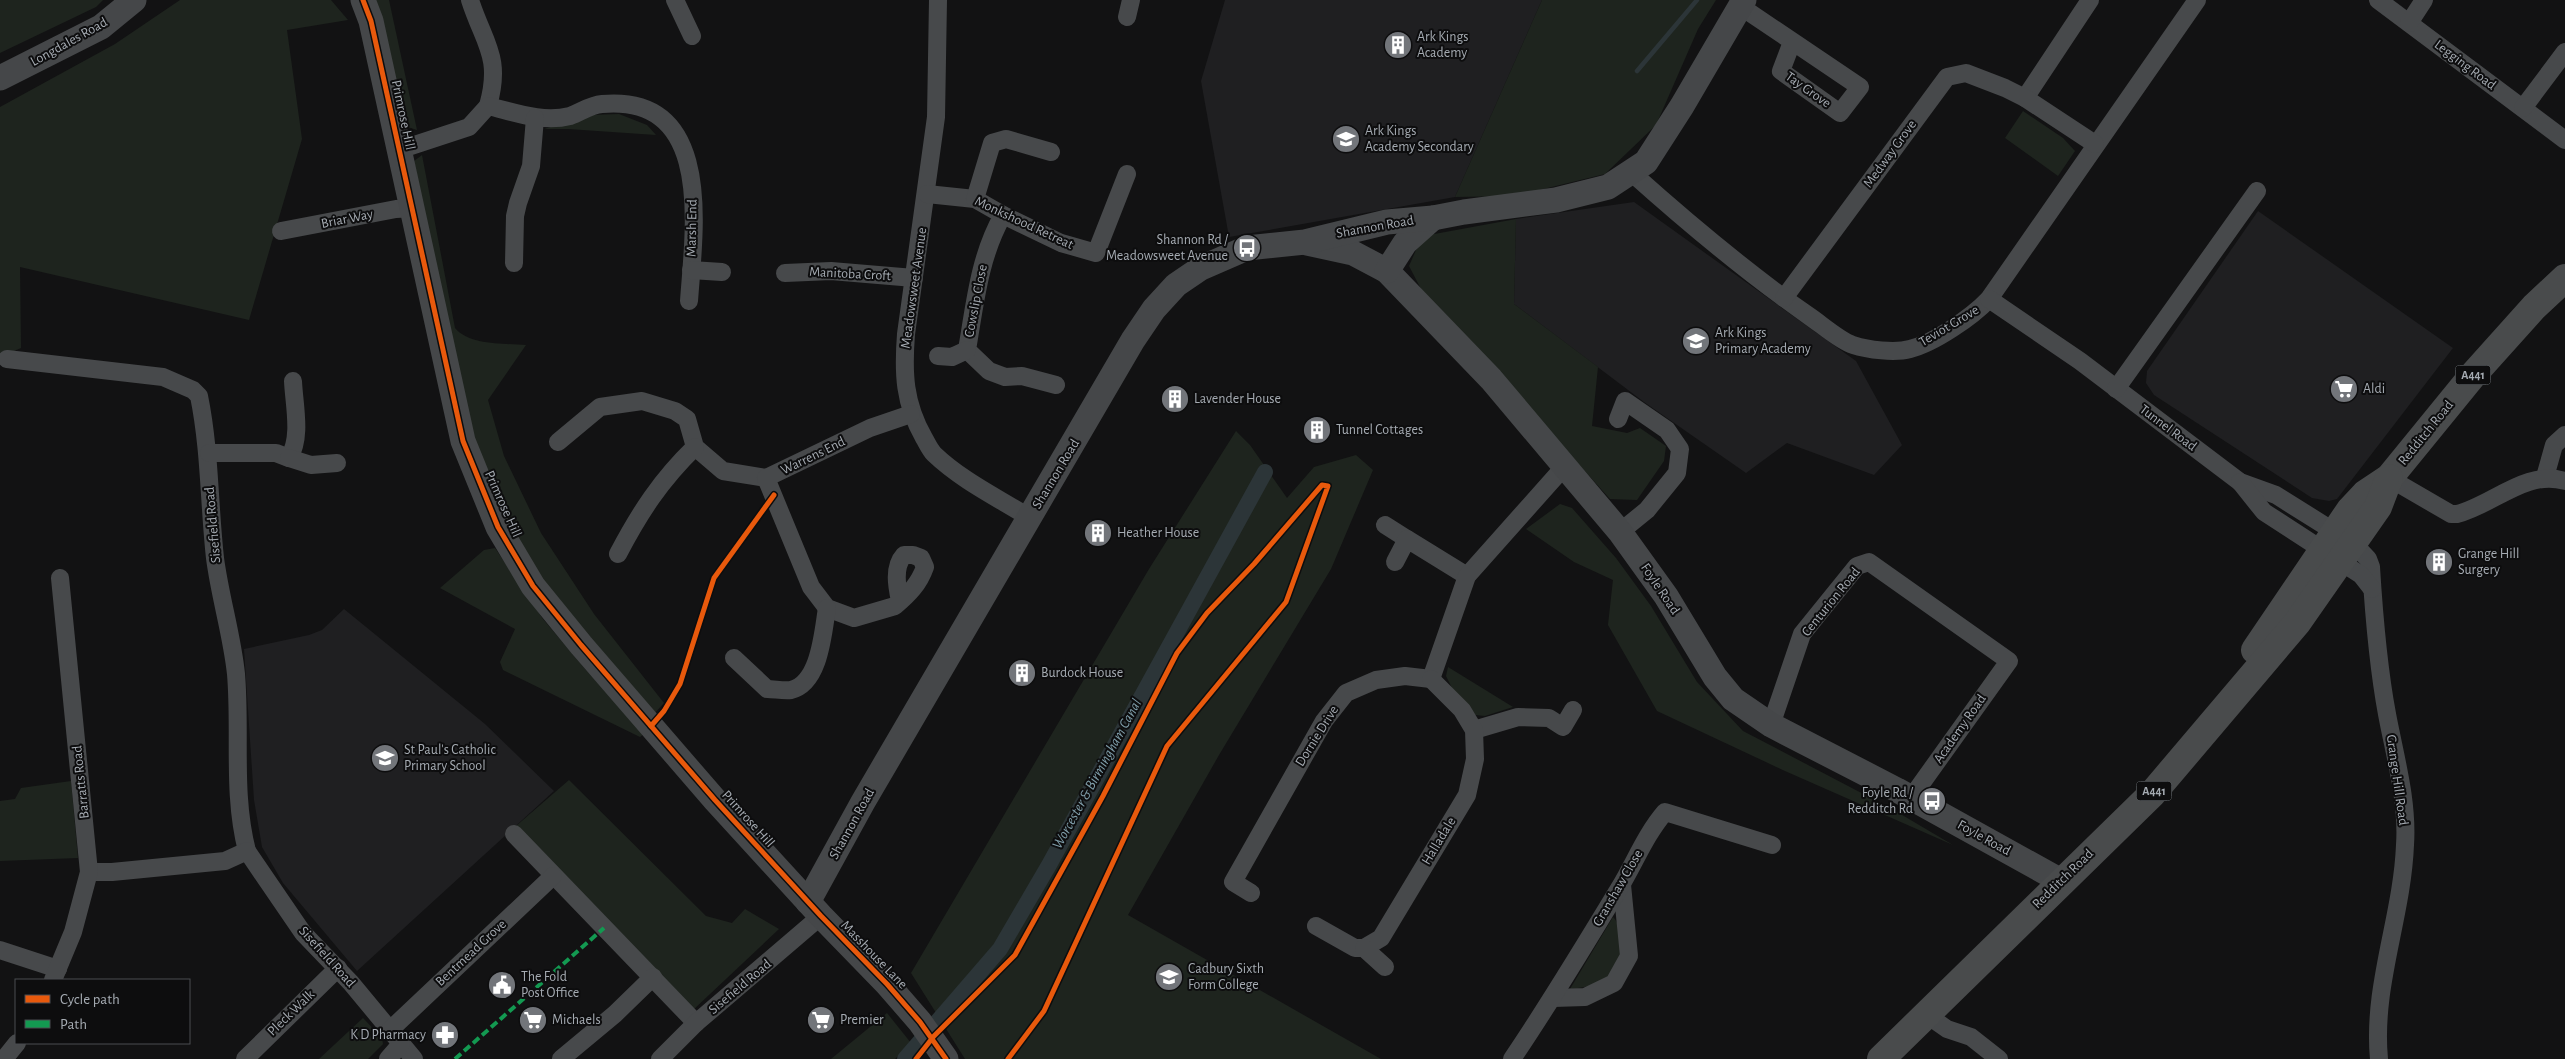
<svg xmlns="http://www.w3.org/2000/svg" width="2565" height="1059" viewBox="0 0 2565 1059" font-family="'Alegreya Sans',sans-serif">
<style>
.built{fill:#1f1f21}
.green{fill:#1e241e}
.lines{fill:none;stroke-linecap:round;stroke-linejoin:round}
.stream{stroke:#2c3538;stroke-width:4.5}
.canal{stroke:#2c3538;stroke-width:16}
.street{stroke:#47494b;stroke-width:18}
.secondary{stroke:#454749;stroke-width:25}
.highway{stroke:#494b4c;stroke-width:28}
.quiet{stroke:#139951;stroke-width:4;stroke-dasharray:8 4;stroke-linecap:butt}
.cycleway-casing{stroke:#0d0d0e;stroke-width:8}
.cycleway{stroke:#e8590c;stroke-width:5}
.labels{text-anchor:middle;dominant-baseline:central;stroke-width:4;stroke-linejoin:round;paint-order:stroke}
.shield{fill:#0d0d0e;stroke:#777c81;stroke-width:1}
.shield-label{font-size:12px;font-weight:bold;fill:#a5abb2}
.poi-label{font-size:14px;fill:#a5abb2;stroke:#0d0d0e;text-anchor:start}
.street-label{font-size:14px;fill:#a5abb2;stroke:#0d0d0e}
.water-label{font-size:15px;font-style:italic;fill:#7f9da9;stroke:#0d0d0e}
</style>
<rect width="100%" height="100%" fill="#121213"/>
<g class="built">
<polygon points="1225,0 1542,0 1455,197 1229,237 1201,81"/>
<polygon points="1634,202 1856,361 1902,445 1874,475 1787,443 1746,473 1644,402 1514,304 1516,219"/>
<polygon points="2258,211 2453,348 2337,499 2329,501 2312,498 2154,395 2146,383 2147,371"/>
<polygon points="344,609 485,724 554,791 357,971 283,883 262,847 254,800 244,649 309,635 322,630"/>
</g>
<g class="green">
<polygon points="0,0 103,0 96,7 0,53"/>
<polygon points="180,0 331,0 348,20 287,30 302,139 249,320 20,267 21,348 0,357 0,107 115,44"/>
<polygon points="370,0 389,0 417,130 408,127 401,119"/>
<polygon points="1542,0 1716,0 1698,29 1656,125 1605,174 1515,196 1455,197"/>
<polygon points="2023,111 2063,138 2075,151 2058,176 2005,138"/>
<polygon points="619,114 647,125 656,135 568,129 544,129 590,115"/>
<path d="M422,155L455,328C470,346 504,343 526,345L488,400L504,456L541,533L594,614L664,703L653,715L521,554L472,433L414,161Z"/>
<polygon points="1516,219 1514,304 1598,367 1592,426 1627,433 1640,428 1666,446 1664,461 1637,500 1610,499 1421,289 1409,266 1416,250 1429,235"/>
<polygon points="1236,431 1250,445 1287,498 1314,467 1356,455 1373,470 1331,569 1219,755 1128,915 1381,1059 965,1059 911,973 1149,569"/>
<polygon points="1560,504 1572,508 1616,558 1651,606 1697,682 1743,731 1892,809 1953,845 1785,771 1657,711 1608,625 1613,580 1574,562 1526,529"/>
<polygon points="495,548 543,619 586,670 645,733 640,737 503,670 500,662 515,629 440,588 484,550"/>
<polygon points="1448,667 1513,707 1485,716 1475,715 1453,690 1446,676"/>
<polygon points="569,780 706,916 732,923 745,909 779,929 693,1010 516,826"/>
<polygon points="71,781 78,858 0,861 0,801 15,799 21,788"/>
<path d="M1613,917C1619,923 1619,931 1620,939C1626,977 1603,986 1570,989Z"/>
<polygon points="887,1013 911,1043 895,1059 831,1059"/>
<polygon points="363,1018 382,1038 383,1044 368,1059 319,1059"/>
</g>
<g class="lines">
<polyline class="stream" points="1637,71 1697,0"/>
<polyline class="canal" points="905,1059 1000,949 1049,865 1265,472"/>
<g class="street">
<path d="M470,0C484,44 502,56 488,106"/>
<polyline points="675,0 692,36"/>
<path d="M938,0L936,117L906,334C903,373 904,403 924,438C927,443 930,450 934,454C961,480 998,498 1030,518"/>
<polyline points="2378,0 2565,140"/>
<polyline points="1740,6 1860,87 1840,113 1781,71 1792,42"/>
<polyline points="1127,17 1131,0"/>
<polyline points="2409,23 2424,0"/>
<polyline points="2025,98 2090,0"/>
<polyline points="2523,108 2565,52"/>
<path d="M399,150L469,127L488,106C514,112 542,123 570,116C581,112 590,105 602,104C715,94 694,229 689,301"/>
<path d="M1632,173C1689,224 1746,272 1809,316C1821,324 1840,341 1853,345C1868,350 1895,353 1910,349C1934,343 1972,317 1989,299L2197,0"/>
<polyline points="927,194 975,199 1003,215 1061,243 1096,253 1127,174"/>
<polyline points="975,199 992,143 1006,139 1051,152"/>
<path d="M1003,215C979,257 975,304 967,350L989,371L1005,377L1022,376L1056,385"/>
<polyline points="281,231 396,209 413,208"/>
<polyline points="514,263 515,216 518,203 531,166 535,118"/>
<polyline points="691,270 722,272"/>
<polyline points="785,273 831,271 914,278"/>
<polyline points="1784,298 1947,77 1966,73 2005,88 2025,98 2095,144"/>
<path d="M1989,299L2080,361L2240,482L2276,495L2354,544L2368,559L2371,567C2374,616 2378,666 2387,714C2395,757 2408,801 2405,845C2402,918 2372,986 2379,1059"/>
<polyline points="938,356 952,357 967,350"/>
<path d="M7,359L163,377L193,390L199,396C210,450 209,504 215,558C220,597 232,635 236,674C241,733 232,793 247,851"/>
<polyline points="2116,389 2257,191"/>
<polyline points="1618,419 1625,401 1667,430 1680,449 1677,473 1647,510 1620,532"/>
<polyline points="558,442 600,407 642,401 675,411 687,419 695,447 723,471 766,478"/>
<path d="M209,453H276L289,458C302,437 294,405 293,381"/>
<polyline points="289,458 311,465 337,463"/>
<polyline points="2545,477 2554,445 2565,435"/>
<path d="M2389,478L2451,514H2457C2493,505 2526,469 2565,481"/>
<polyline points="2240,482 2264,512 2361,575 2372,589"/>
<polyline points="1385,525 1407,539"/>
<path d="M618,554C640,512 661,480 695,447"/>
<polyline points="1395,562 1407,539 1467,576"/>
<path d="M900,601C897,587 893,567 904,555H913L921,558L925,567C919,584 909,594 895,606L854,618L827,608L811,587L766,478L870,428L911,414"/>
<path d="M734,658L767,689C774,689 784,691 791,690C820,683 823,632 827,608"/>
<polyline points="1771,725 1802,634 1857,566 1869,562 2009,661 1911,798"/>
<polyline points="1474,730 1518,717 1549,718 1563,727 1573,710"/>
<polyline points="514,834 696,1023"/>
<polyline points="89,872 112,872 225,861 247,851 303,933 351,983 414,1059"/>
<polyline points="1251,893 1233,882 1324,721 1346,693 1376,680 1405,676 1431,679 1467,576 1564,467"/>
<polyline points="1316,926 1355,948 1364,948 1381,938 1467,795 1475,759 1474,730 1462,710 1431,679"/>
<polyline points="1364,948 1385,967"/>
<polyline points="0,950 58,969"/>
<polyline points="53,980 73,932 89,872 60,578"/>
<polyline points="1553,998 1585,997 1614,983 1629,956 1622,885"/>
<polyline points="1927,1015 1947,1029 1971,1037 1999,1059"/>
<polyline points="389,1031 553,876"/>
<polyline points="4,1059 17,1043"/>
<polyline points="245,1059 338,968"/>
<polyline points="388,1059 401,1044"/>
<polyline points="561,1059 615,1014 653,977"/>
<polyline points="660,1059 696,1023 821,916"/>
<path d="M1512,1059C1550,1003 1585,945 1620,887C1635,862 1646,834 1665,812L1772,845"/>
</g>
<g class="secondary">
<polyline points="363,0 371,21 463,441 498,527 533,586 581,645 715,800 821,916 887,984 920,1022 946,1059"/>
<polyline points="0,78 101,27 134,0"/>
<polyline points="1307,243 1353,253 1387,271 1491,379 1620,532 1666,596 1715,677 1733,699 1771,725 1897,790 2061,881"/>
<polyline points="1387,271 1405,243 1433,218"/>
<polyline points="808,902 863,802 1133,340 1154,309 1176,285 1201,268 1247,248 1305,242 1387,222 1433,218 1464,212 1556,200 1608,187 1646,162 1682,106 1744,0"/>
</g>
<g class="highway">
<polyline points="2255,650 2350,510 2365,494 2389,478 2473,375 2534,307 2565,278"/>
<polyline points="1881,1059 2152,794 2297,623 2378,507 2389,478"/>
</g>
<polyline class="quiet" points="455,1059 604,928"/>
<defs>
<g id="cycleway">
<polyline points="363,0 371,21 463,441 498,527 533,586 581,645 715,800 821,916 887,984 920,1022 946,1059"/>
<polyline points="651,726 664,711 680,684 714,578 774,495"/>
<polyline points="916,1059 934,1036 1015,955 1103,796 1177,653 1207,613 1254,564 1322,485 1328,486 1286,602 1167,746 1044,1011 1008,1059"/>
</g>
</defs>
<use href="#cycleway" class="cycleway-casing"/>
<use href="#cycleway" class="cycleway"/>
</g>
<defs>
<symbol id="building-disc" viewBox="-11 -11 22 22"><circle r="9.5" fill="#72757a" stroke="#0d0d0e"/><path d="M-4-6H4V6H1V3H-1V6H-4ZM-2.5-4.3h1.7v1.8h-1.7ZM.8-4.3h1.7v1.8H.8ZM-2.5-1h1.7V.8h-1.7ZM.8-1h1.7V.8H.8Z" fill="#fff"/></symbol>
<symbol id="school-disc" viewBox="-11 -11 22 22"><circle r="9.5" fill="#72757a" stroke="#0d0d0e"/><path d="M0-5L7-2L0 1L-7-2ZM-4 1L0 2.5L4 1V4Q0 6-4 4Z" fill="#fff"/></symbol>
<symbol id="bus-disc" viewBox="-11 -11 22 22"><circle r="9.5" fill="#72757a" stroke="#0d0d0e"/><path d="M-5-6H5V4H4V6H2V4H-2V6H-4V4H-5ZM-3.5-4V0h7V-4ZM-3.5 1.2v1.5H-2V1.2ZM2 1.2v1.5H3.5V1.2Z" fill="#fff"/></symbol>
<symbol id="supermarket-disc" viewBox="-11 -11 22 22"><circle r="9.5" fill="#72757a" stroke="#0d0d0e"/><path d="M-6-5.5h2.5l.6 2H6L4.5 2H-2.5L-4.4-4H-6ZM-1.5 3.2a1.3 1.3 0 1 0 .1 0ZM3 3.2a1.3 1.3 0 1 0 .1 0Z" fill="#fff"/></symbol>
<symbol id="university-disc" viewBox="-11 -11 22 22"><circle r="9.5" fill="#72757a" stroke="#0d0d0e"/><path d="M0-5L7-2L0 1L-7-2ZM-4 1L0 2.5L4 1V4Q0 6-4 4Z" fill="#fff"/></symbol>
<symbol id="civic-disc" viewBox="-11 -11 22 22"><circle r="9.5" fill="#72757a" stroke="#0d0d0e"/><path d="M-.6-6.5H3V-4.5H.6V-3L4-1V1h2V6H-6V1h2V-1L-.6-3ZM-1.2 2.5V6h2.4V2.5Z" fill="#fff"/></symbol>
<symbol id="pharmacy-disc" viewBox="-11 -11 22 22"><circle r="9.5" fill="#72757a" stroke="#0d0d0e"/><path d="M-2-6h4v4h4v4h-4v4h-4v-4h-4v-4h4Z" fill="#fff"/></symbol>
</defs>
<g fill-rule="evenodd">
<use href="#building-disc" x="1382" y="29" width="32" height="32"/>
<use href="#school-disc" x="1330" y="123" width="32" height="32"/>
<use href="#bus-disc" x="1231" y="232" width="32" height="32"/>
<use href="#school-disc" x="1680" y="325" width="32" height="32"/>
<use href="#supermarket-disc" x="2328" y="373" width="32" height="32"/>
<use href="#building-disc" x="1159" y="383" width="32" height="32"/>
<use href="#building-disc" x="1301" y="414" width="32" height="32"/>
<use href="#building-disc" x="1082" y="517" width="32" height="32"/>
<use href="#building-disc" x="2423" y="546" width="32" height="32"/>
<use href="#building-disc" x="1006" y="657" width="32" height="32"/>
<use href="#school-disc" x="369" y="742" width="32" height="32"/>
<use href="#bus-disc" x="1916" y="785" width="32" height="32"/>
<use href="#university-disc" x="1153" y="961" width="32" height="32"/>
<use href="#civic-disc" x="486" y="969" width="32" height="32"/>
<use href="#supermarket-disc" x="517" y="1004" width="32" height="32"/>
<use href="#supermarket-disc" x="805" y="1004" width="32" height="32"/>
<use href="#pharmacy-disc" x="429" y="1019" width="32" height="32"/>
</g>
<g class="labels">
<g class="shield">
<rect x="2455.5" y="365.5" width="35" height="19" rx="4"/>
<rect x="2136.5" y="781.5" width="35" height="19" rx="4"/>
</g>
<g class="shield-label">
<text x="2473" y="375">A441</text>
<text x="2154" y="791">A441</text>
</g>
<g class="poi-label">
<text x="1417" y="37">Ark Kings<tspan x="1417" dy="16">Academy</tspan></text>
<text x="1365" y="131">Ark Kings<tspan x="1365" dy="16">Academy Secondary</tspan></text>
<text x="1228" y="240" text-anchor="end">Shannon Rd /<tspan x="1228" dy="16">Meadowsweet Avenue</tspan></text>
<text x="1715" y="333">Ark Kings<tspan x="1715" dy="16">Primary Academy</tspan></text>
<text x="2363" y="389">Aldi</text>
<text x="1194" y="399">Lavender House</text>
<text x="1336" y="430">Tunnel Cottages</text>
<text x="1117" y="533">Heather House</text>
<text x="2458" y="554">Grange Hill<tspan x="2458" dy="16">Surgery</tspan></text>
<text x="1041" y="673">Burdock House</text>
<text x="404" y="750">St Paul's Catholic<tspan x="404" dy="16">Primary School</tspan></text>
<text x="1913" y="793" text-anchor="end">Foyle Rd /<tspan x="1913" dy="16">Redditch Rd</tspan></text>
<text x="1188" y="969">Cadbury Sixth<tspan x="1188" dy="16">Form College</tspan></text>
<text x="521" y="977">The Fold<tspan x="521" dy="16">Post Office</tspan></text>
<text x="552" y="1020">Michaels</text>
<text x="840" y="1020">Premier</text>
<text x="426" y="1035" text-anchor="end">K D Pharmacy</text>
</g>
<g class="street-label">
<text transform="translate(69 42) rotate(-29)">Longdales Road</text>
<text transform="translate(2465 65) rotate(37)">Legging Road</text>
<text transform="translate(1808 90) rotate(35)">Tay Grove</text>
<text transform="translate(403 115) rotate(78)">Primrose Hill</text>
<text transform="translate(1890 154) rotate(-54)">Medway Grove</text>
<text transform="translate(347 219) rotate(-11)">Briar Way</text>
<text transform="translate(1024 223) rotate(25)">Monkshood Retreat</text>
<text transform="translate(1375 227) rotate(-10)">Shannon Road</text>
<text transform="translate(692 228) rotate(-89)">Marsh End</text>
<text transform="translate(850 274) rotate(3)">Manitoba Croft</text>
<text transform="translate(914 288) rotate(-82)">Meadowsweet Avenue</text>
<text transform="translate(976 301) rotate(-79)">Cowslip Close</text>
<text transform="translate(1949 326) rotate(-31)">Teviot Grove</text>
<text transform="translate(2168 428) rotate(37)">Tunnel Road</text>
<text transform="translate(2426 433) rotate(-51)">Redditch Road</text>
<text transform="translate(813 456) rotate(-26)">Warrens End</text>
<text transform="translate(1056 474) rotate(-59)">Shannon Road</text>
<text transform="translate(503 504) rotate(66)">Primrose Hill</text>
<text transform="translate(213 525) rotate(-95)">Sisefield Road</text>
<text transform="translate(1660 589) rotate(56)">Foyle Road</text>
<text transform="translate(1831 602) rotate(-51)">Centurion Road</text>
<text transform="translate(1960 729) rotate(-55)">Academy Road</text>
<text transform="translate(1317 736) rotate(-58)">Dornie Drive</text>
<text transform="translate(2397 780) rotate(82)">Grange Hill Road</text>
<text transform="translate(81 782) rotate(-96)">Barratts Road</text>
<text transform="translate(748 819) rotate(48)">Primrose Hill</text>
<text transform="translate(852 824) rotate(-61)">Shannon Road</text>
<text transform="translate(1984 838) rotate(29)">Foyle Road</text>
<text transform="translate(1439 841) rotate(-59)">Halladale</text>
<text transform="translate(2063 879) rotate(-44)">Redditch Road</text>
<text transform="translate(1618 888) rotate(-60)">Granshaw Close</text>
<text transform="translate(471 953) rotate(-43)">Bentmead Grove</text>
<text transform="translate(874 955) rotate(46)">Masshouse Lane</text>
<text transform="translate(327 957) rotate(48)">Sisefield Road</text>
<text transform="translate(740 987) rotate(-40)">Sisefield Road</text>
<text transform="translate(291 1013) rotate(-44)">Pleck Walk</text>
</g>
<g class="water-label">
<text transform="translate(1097 774) rotate(-61)">Worcester &amp; Birmingham Canal</text>
</g>
</g>
<rect x="15" y="979" width="175" height="65" fill="#0d0d0e" stroke="#4a4c50"/>
<rect x="25" y="995" width="25" height="8" fill="#e8590c" stroke="#4a4c50"/>
<text x="60" y="1004" font-size="15" fill="#a5abb2">Cycle path</text>
<rect x="25" y="1020" width="25" height="8" fill="#139951" stroke="#4a4c50"/>
<text x="60" y="1029" font-size="15" fill="#a5abb2">Path</text>
</svg>
